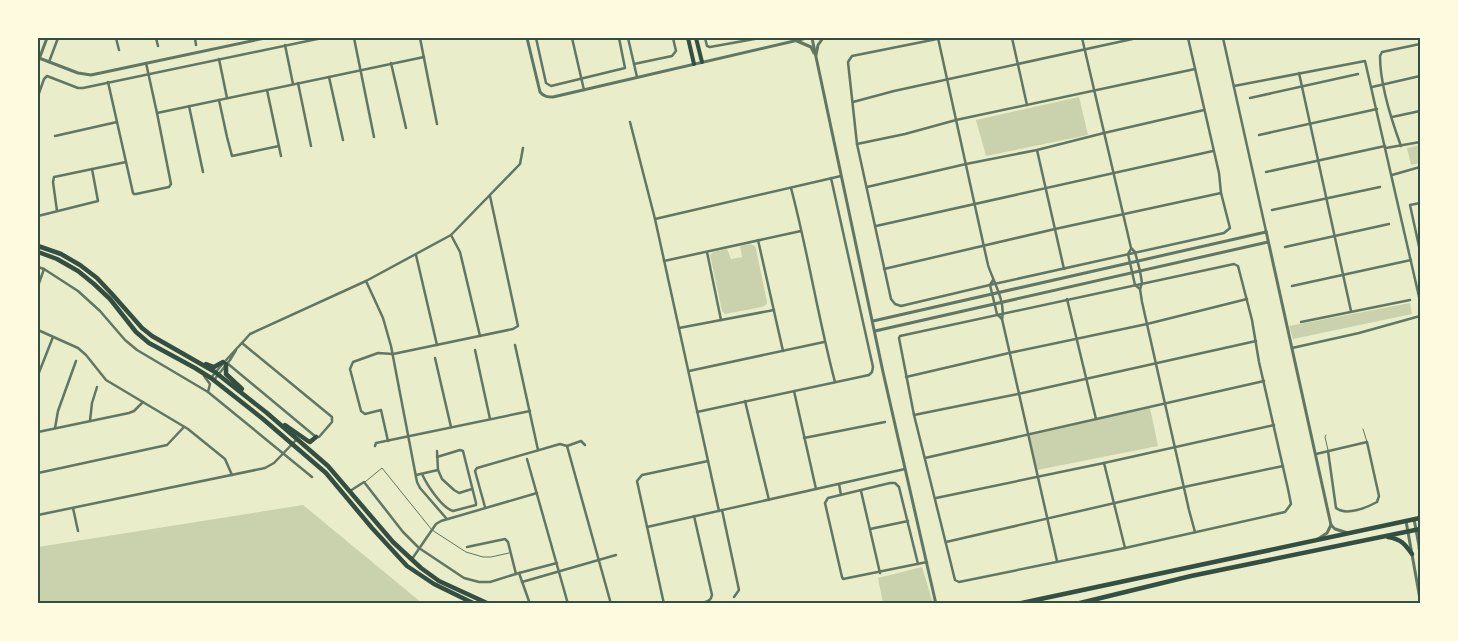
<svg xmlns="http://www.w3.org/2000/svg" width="1458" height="641" viewBox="0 0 1458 641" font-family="'Noto Sans',sans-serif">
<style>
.green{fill:#cad2ad}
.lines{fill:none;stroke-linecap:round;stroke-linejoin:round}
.service{stroke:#617663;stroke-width:1}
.minor{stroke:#617663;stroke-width:2.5}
.tertiary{stroke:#617663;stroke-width:3}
.secondary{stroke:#344e41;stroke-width:4}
.primary{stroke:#344e41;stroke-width:4.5}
.neatline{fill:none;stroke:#344e41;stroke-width:2}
</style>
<rect width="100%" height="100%" fill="#e9edc9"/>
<g class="green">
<polygon points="1079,97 1088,135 986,156 976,120"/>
<polygon points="1420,145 1420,163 1411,165 1407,148"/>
<polygon points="750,244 755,246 756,249 767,302 766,305 762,307 725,314 722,311 710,255 713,252 727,249 731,259 742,257 740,246"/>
<polygon points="1410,303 1412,314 1293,339 1289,326"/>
<polygon points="1150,408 1158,446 1037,470 1029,433"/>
<polygon points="303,505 422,603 38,603 38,547"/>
<polygon points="922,567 933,603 883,603 878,578"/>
</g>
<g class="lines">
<g class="service">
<polyline points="1363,429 1367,442"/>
<polyline points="1326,435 1325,437 1328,450"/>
<polyline points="365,482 382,468 432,530 466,552 483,557 491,557 509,553"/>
</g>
<g class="minor">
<polyline points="116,38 119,50"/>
<polyline points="156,38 158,46"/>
<polyline points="195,38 196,45"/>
<polyline points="354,38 374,137"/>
<polyline points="420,38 437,124"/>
<polyline points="536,38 546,83 551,86 625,68 619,38"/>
<polyline points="572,38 584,90"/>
<polyline points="628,38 637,77"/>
<polyline points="705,38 707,46 710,47 760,38"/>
<path d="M938,38L988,265C993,281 1006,302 1002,319L1057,561"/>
<polyline points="942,38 852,56 848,62 857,144 891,299 895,304 901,306 994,284 1224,233 1230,228 1221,193 1219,173 1188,38"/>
<polyline points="1012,38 1027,105"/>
<polyline points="1082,38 1128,235 1131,248 1135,252 1140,271 1142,283 1140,289 1142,302 1189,510 1195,532"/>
<polyline points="1223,38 1266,231"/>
<polyline points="285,45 293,84"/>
<polyline points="219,59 227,98"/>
<polyline points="49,62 58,38"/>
<polyline points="391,63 406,128"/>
<polyline points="634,64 672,56 676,51 673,38"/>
<polyline points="1299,73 1351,311"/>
<polyline points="329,77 343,140"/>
<polyline points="108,82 133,193 134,194 136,194 169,187 171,184 157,113 146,63"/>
<polyline points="298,83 311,146"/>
<polyline points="1234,86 1365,61 1420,301"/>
<polyline points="1372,87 1420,76"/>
<polyline points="267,90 281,156"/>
<polyline points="38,96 44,79 47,76 78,88 83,88 322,38"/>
<polyline points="1250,98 1358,74"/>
<polyline points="219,100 227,137 232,156 279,146"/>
<polyline points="853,102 894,91 1137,38"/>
<polyline points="189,106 203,172"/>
<polyline points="157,113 424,57"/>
<polyline points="1392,117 1420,111"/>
<polyline points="630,122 655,219 719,511"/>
<polyline points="1259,135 1377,109"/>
<polyline points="55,136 117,122"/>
<polyline points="857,144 905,134 956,120 1195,69"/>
<path d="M1401,146C1391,119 1380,85 1380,56L1382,52L1420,44"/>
<polyline points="1386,148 1420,142"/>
<polyline points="1037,150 1064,269"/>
<polyline points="1266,172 1385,146"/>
<polyline points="1392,175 1420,167"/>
<polyline points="867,187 966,164 1037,150 1104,133 1204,110"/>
<path d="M791,188C808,252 818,318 835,382"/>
<polyline points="1420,203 1410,205 1420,251"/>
<polyline points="1272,210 1380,187"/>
<polyline points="57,211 53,182 54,177 126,162"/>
<polyline points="38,216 98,201 92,169"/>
<polyline points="655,219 841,176"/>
<polyline points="876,226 1213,151"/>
<polyline points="451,235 460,252 480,336"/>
<polyline points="758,240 783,351"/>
<polyline points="1285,247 1389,224"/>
<polyline points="1131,249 1128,254 1135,285 1140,289"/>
<polyline points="707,252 721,320"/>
<polyline points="416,255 437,345"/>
<polyline points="664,261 801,231"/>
<polygon points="1234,264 1238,266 1252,320 1259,362 1288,489 1291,504 1285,512 1125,548 959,582 955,580 914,415 899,338 900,336"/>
<polyline points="38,267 44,269 78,291 100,311 125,340 137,350 208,392 312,477"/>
<polyline points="884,269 1055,229 1221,193"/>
<polyline points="993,280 990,285 997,314 1002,319"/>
<polyline points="366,281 383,318 391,346 417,482 420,488 446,518"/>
<polyline points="38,286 44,269"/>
<polyline points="1292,286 1411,260"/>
<polyline points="1067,299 1096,419"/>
<polyline points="1301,322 1410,300"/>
<polyline points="679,328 774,310"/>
<polyline points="38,330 78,348 86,355 106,380 188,429 225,459 232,475"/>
<polyline points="515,345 538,450"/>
<polyline points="1292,348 1359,333 1420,316"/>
<polyline points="475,350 490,419"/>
<polyline points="435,358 451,427"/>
<polyline points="227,363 316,437 319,437 332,422 332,417 242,343"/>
<polyline points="689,371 824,342"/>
<polyline points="38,375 53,337"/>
<polyline points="204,376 210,384 208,392"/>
<polyline points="906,377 1009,353 1147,324 1247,299"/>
<path d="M211,378C223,362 237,349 250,334L366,281L451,235L520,164L523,148"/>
<polyline points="214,380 230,360 236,350"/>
<polyline points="794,391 816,489"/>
<polyline points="745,401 769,500"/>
<polyline points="697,412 869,375 872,372 873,367 831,178"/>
<polyline points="914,415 1018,394 1256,341"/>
<polyline points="90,421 92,403 97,387"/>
<polyline points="55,428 58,411 76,361"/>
<polyline points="38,432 129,413 134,411 143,402"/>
<polyline points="804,438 885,422"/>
<polyline points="388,441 381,410 365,414 361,411 350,369 353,362 378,353 393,354 513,329 518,326 490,196"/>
<polyline points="375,446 376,443 530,411"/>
<polyline points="567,446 611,604"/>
<polyline points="567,446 581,441 585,445"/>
<polyline points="437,451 438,470 442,479 454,490 459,493 472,489"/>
<path d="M1316,454L1367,442L1379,496L1377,502C1366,508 1346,516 1336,508L1328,451"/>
<polyline points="925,458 1264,381"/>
<polyline points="527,459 568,604"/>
<polyline points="1104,463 1125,548"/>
<polyline points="38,473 167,445 184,427"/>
<path d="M422,474C427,485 442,508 453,511L476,505V503L463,451L460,450L437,457"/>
<polyline points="416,475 438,470"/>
<polyline points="839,484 841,495"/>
<polyline points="350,491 364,482 403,532 419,548 464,578 479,582 490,582 519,573 557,563"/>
<polyline points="861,491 880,573"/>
<polyline points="936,498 1104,463 1274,425"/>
<polyline points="485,507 475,471 477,468 560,444 567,446"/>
<polyline points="73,508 78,531"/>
<polyline points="722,510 739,590 734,597"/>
<polyline points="38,515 265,468 274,463 297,439"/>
<path d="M694,516L712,595C711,602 705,602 699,604"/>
<polyline points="647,527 905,469"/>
<polyline points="870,529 908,521"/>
<polyline points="946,542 1184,487 1283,466"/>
<polyline points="467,547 505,539 508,542 516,574"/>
<polyline points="412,559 436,524 441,521 537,493"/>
<polyline points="918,564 899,487 895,483 890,483 828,498 825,503 842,577 843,579 927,562"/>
<polyline points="519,573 530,604"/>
<polyline points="522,582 616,555"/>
<polyline points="664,604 637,481 642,475 708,461"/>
</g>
<g class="tertiary">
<path d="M527,38L540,92C544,97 548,97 553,97L807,38"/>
<polyline points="812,38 883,372 936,604"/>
<polyline points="797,41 811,47 814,53"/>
<polyline points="816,55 818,45 823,38"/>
<polyline points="39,58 78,73 91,75 265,38"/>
<polyline points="38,62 47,38"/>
<polyline points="1266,231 1331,525"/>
<polyline points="873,321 1266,232"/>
<polyline points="875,331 1268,242"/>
<polyline points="1414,519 1420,551"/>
<polyline points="1406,521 1420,599"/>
<polyline points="1331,525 1335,529 1348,533"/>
<polyline points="1318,539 1327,533 1331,525"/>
</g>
<g class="secondary">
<polyline points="688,38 694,64"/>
<polyline points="696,38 702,62"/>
</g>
<g class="primary">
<polyline points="38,246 61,254 80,265 97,278 112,294 142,328 152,336 215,372 267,413 328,466 393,542 421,568 439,581 489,604"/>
<polyline points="38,252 57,259 78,271 94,284 110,299 136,332 149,343 195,368 211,378 263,419 326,473 372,528 407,566 434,584 475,604"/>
<polyline points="206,364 214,367 223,362"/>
<polyline points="226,364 226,374 242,389"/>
<polyline points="285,425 308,441 310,442 316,437"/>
<path d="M1388,537C1401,539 1405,544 1412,554"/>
<polyline points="1420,549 1420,547"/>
<polyline points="1017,604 1420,518"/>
<polyline points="1076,604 1191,576 1420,529"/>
</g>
</g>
<rect width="1458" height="641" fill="none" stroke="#fefae0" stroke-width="78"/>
<rect x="39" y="39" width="1380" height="563" class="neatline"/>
</svg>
